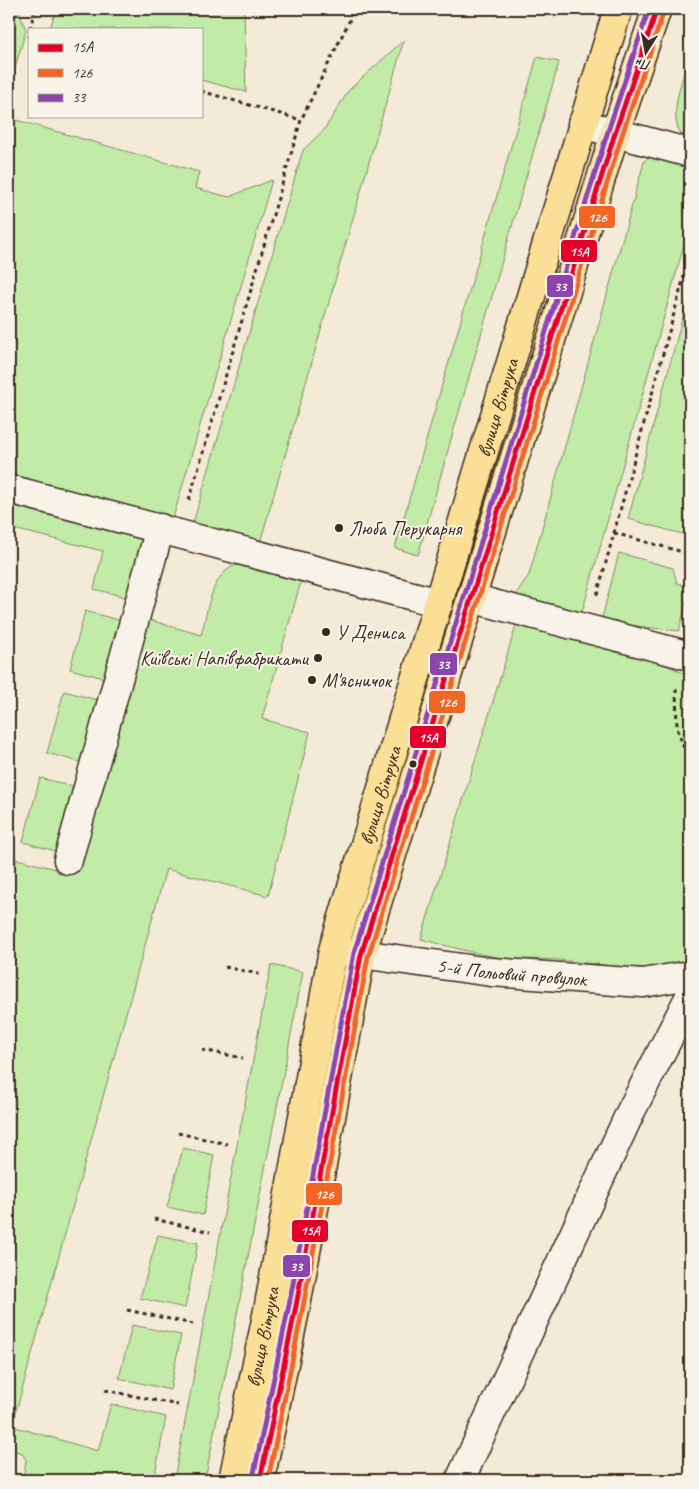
<svg xmlns="http://www.w3.org/2000/svg" width="699" height="1489" viewBox="0 0 699 1489" font-family="Caveat,sans-serif">
<style>
.green{fill:#c2eba7;stroke:#7e8a62}
.lines{fill:none;stroke-linecap:round;stroke-linejoin:round}
.minor-casing{stroke:#3b2a1e;stroke-width:31}
.major-casing{stroke:#3b2a1e;stroke-width:31}
.path{stroke:#3b2a1e;stroke-width:3;stroke-dasharray:4 4;stroke-linecap:butt}
.minor{stroke:#f7f3e8;stroke-width:28}
.major{stroke:#fbdf96;stroke-width:28}
.bus-1-casing{stroke:#f7f3e8;stroke-width:9}
.bus-2-casing{stroke:#f7f3e8;stroke-width:9}
.bus-3-casing{stroke:#f7f3e8;stroke-width:9}
.bus-1{stroke:#e4002b;stroke-width:5}
.bus-2{stroke:#f26522;stroke-width:5}
.bus-3{stroke:#8e44ad;stroke-width:5}
.poi-dot{fill:#3b2a1e;stroke:#f7f3e8;stroke-width:2}
.labels{text-anchor:middle;dominant-baseline:central;stroke-width:4;stroke-linejoin:round;paint-order:stroke}
.street-label{font-size:20px;fill:#3b2a1e;stroke:#f7f3e8}
.poi-label{font-size:20px;fill:#3b2a1e;stroke:#f7f3e8;text-anchor:start}
.line-badge{stroke:#f7f3e8;stroke-width:2}
.badge-label{font-size:14px;text-anchor:middle;font-weight:bold;fill:#fff}
</style>
<rect width="100%" height="100%" fill="#f4ead8"/>
<filter id="ink" filterUnits="userSpaceOnUse"><feTurbulence type="fractalNoise" baseFrequency=".02" numOctaves="2"/><feDisplacementMap in="SourceGraphic" scale="10" xChannelSelector="R" yChannelSelector="G"/><feConvolveMatrix kernelMatrix="1 2 1 2 8 2 1 2 1" color-interpolation-filters="sRGB"/></filter>
<g filter="url(#ink)">
<g class="green">
<polygon points="18,9 26,30 9,88 9,34"/>
<polygon points="56,9 244,9 246,92 201,80 201,29 50,29"/>
<polygon points="404,40 260,543 193,523 303,150 324,130 349,90"/>
<path d="M690,54V141C661,127 684,77 690,54Z"/>
<polygon points="537,57 559,62 418,555 395,548"/>
<polygon points="9,118 199,172 195,188 229,197 272,180 173,518 9,474"/>
<polygon points="654,156 690,167 690,223 581,616 513,598 529,575 644,162 648,157"/>
<polygon points="690,290 690,527 682,534 628,519"/>
<polygon points="9,505 144,540 129,598 94,589 103,551 14,529 9,548"/>
<polygon points="619,553 673,568 677,583 690,587 679,631 601,622"/>
<path d="M236,565L301,581L262,719L310,732L268,896L166,869L12,1426L98,1451L111,1404L166,1417L154,1480H23L26,1460L22,1453L9,1449V890L17,859L75,874L146,619L201,635C208,611 210,575 236,565Z"/>
<polygon points="85,611 122,621 107,679 70,669"/>
<path d="M517,622L662,663L690,676V958C671,978 586,962 560,960C537,958 513,961 491,956C468,952 444,945 421,939Z"/>
<polygon points="64,691 101,701 83,763 47,753"/>
<polygon points="40,778 77,787 59,852 23,842"/>
<polygon points="271,965 303,972 205,1480 174,1480"/>
<polygon points="183,1148 214,1155 203,1215 167,1207"/>
<polygon points="158,1235 198,1243 185,1308 140,1298"/>
<polygon points="132,1325 181,1335 170,1390 119,1378"/>
</g>
<g class="lines">
<defs>
<g id="minor">
<polyline points="582,124 690,153"/>
<polyline points="9,489 439,603"/>
<polyline points="471,598 690,656"/>
<polyline points="68,860 160,528"/>
<path id="s1" d="M339,951L491,972L643,983L690,975"/>
<polyline points="460,1480 631,1111 690,996"/>
</g>
<g id="major">
<path id="s2" d="M233,1480L269,1305L333,950L618,9"/>
<polyline points="260,1480 296,1306 361,955 615,133 657,9"/>
</g>
</defs>
<use href="#minor" class="minor-casing"/>
<use href="#major" class="major-casing"/>
<g class="path">
<polyline points="30,29 35,9"/>
<polyline points="29,35 29,42"/>
<polyline points="201,91 301,120"/>
<polyline points="189,500 301,120 355,9"/>
<polyline points="614,533 690,554"/>
<polyline points="597,595 690,255"/>
<polyline points="676,689 677,728 690,766"/>
<polyline points="225,967 259,974"/>
<polyline points="202,1050 243,1058"/>
<polyline points="178,1133 227,1144"/>
<polyline points="154,1219 210,1232"/>
<polyline points="127,1310 193,1324"/>
<polyline points="105,1390 178,1405"/>
</g>
<use href="#minor" class="minor"/>
<use href="#major" class="major"/>
<defs>
<polyline id="bus-1" points="260,1480 296,1306 361,955 615,133 657,9"/>
<polyline id="bus-2" points="268,1480 303,1307 368,957 622,135 664,11"/>
<polyline id="bus-3" points="253,1478 289,1305 354,953 608,131 649,9"/>
</defs>
<use href="#bus-1" class="bus-1-casing"/>
<use href="#bus-2" class="bus-2-casing"/>
<use href="#bus-3" class="bus-3-casing"/>
<use href="#bus-1" class="bus-1"/>
<use href="#bus-2" class="bus-2"/>
<use href="#bus-3" class="bus-3"/>
</g>
</g>
<g class="poi-dot">
<circle cx="339" cy="528" r="5"/>
<circle cx="326" cy="632" r="5"/>
<circle cx="318" cy="658" r="5"/>
<circle cx="312" cy="680" r="5"/>
<circle cx="413" cy="764" r="4.5"/>
</g>
<g class="labels">
<g class="street-label">
<text stroke="none"><textPath href="#s2" startOffset="1106">вулиця Вітрука</textPath></text>
<text stroke="none"><textPath href="#s2" startOffset="701">вулиця Вітрука</textPath></text>
<text stroke="none"><textPath href="#s1" startOffset="174">5-й Польовий провулок</textPath></text>
<text stroke="none"><textPath href="#s2" startOffset="146">вулиця Вітрука</textPath></text>
</g>
<g class="poi-label">
<text x="349" y="528">Люба Перукарня</text>
<text x="336" y="632">У Дениса</text>
<text x="308" y="658" text-anchor="end">Київські Напівфабрикати</text>
<text x="322" y="680">М'ясничок</text>
</g>
</g>
<g class="line-badge">
<rect x="578" y="205" width="38" height="24" rx="5" fill="#f26522"/>
<rect x="560" y="239" width="38" height="24" rx="5" fill="#e4002b"/>
<rect x="546" y="274" width="28" height="24" rx="5" fill="#8e44ad"/>
<rect x="429" y="652" width="29" height="24" rx="5" fill="#8e44ad"/>
<rect x="428" y="690" width="38" height="24" rx="5" fill="#f26522"/>
<rect x="409" y="725" width="38" height="24" rx="5" fill="#e4002b"/>
<rect x="305" y="1182" width="38" height="24" rx="5" fill="#f26522"/>
<rect x="291" y="1219" width="38" height="24" rx="5" fill="#e4002b"/>
<rect x="282" y="1254" width="29" height="24" rx="5" fill="#8e44ad"/>
</g>
<g class="badge-label">
<text x="597" y="222">126</text>
<text x="579" y="256">15A</text>
<text x="560" y="291">33</text>
<text x="443" y="669">33</text>
<text x="447" y="707">126</text>
<text x="428" y="742">15A</text>
<text x="324" y="1199">126</text>
<text x="310" y="1235">15A</text>
<text x="296" y="1271">33</text>
</g>
<rect width="699" height="1489" fill="none" stroke="#f7f3e8" stroke-width="30"/>
<rect x="15" y="15" width="669" height="1459" fill="none" stroke="#3b2a1e" stroke-width="2" filter="url(#ink)"/>
<rect x="28" y="28" width="175" height="90" fill="#f7f3e8" stroke="#aca397"/>
<rect x="38" y="44" width="25" height="8" fill="#e4002b" stroke="#aca397"/>
<text x="72" y="52" font-size="15" fill="#3b2a1e">15A</text>
<rect x="38" y="69" width="25" height="8" fill="#f26522" stroke="#aca397"/>
<text x="72" y="78" font-size="15" fill="#3b2a1e">126</text>
<rect x="38" y="94" width="25" height="8" fill="#8e44ad" stroke="#aca397"/>
<text x="72" y="102" font-size="15" fill="#3b2a1e">33</text>
<g transform="translate(646 52) rotate(191)" stroke="#f7f3e8" stroke-width="4" paint-order="stroke">
<path d="M0-4L9 19L0 12L-9 19Z" fill="#3b2a1e"/>
<text y="-8" font-size="14" font-weight="bold" text-anchor="middle" fill="#3b2a1e">Пн</text>
</g>
</svg>
